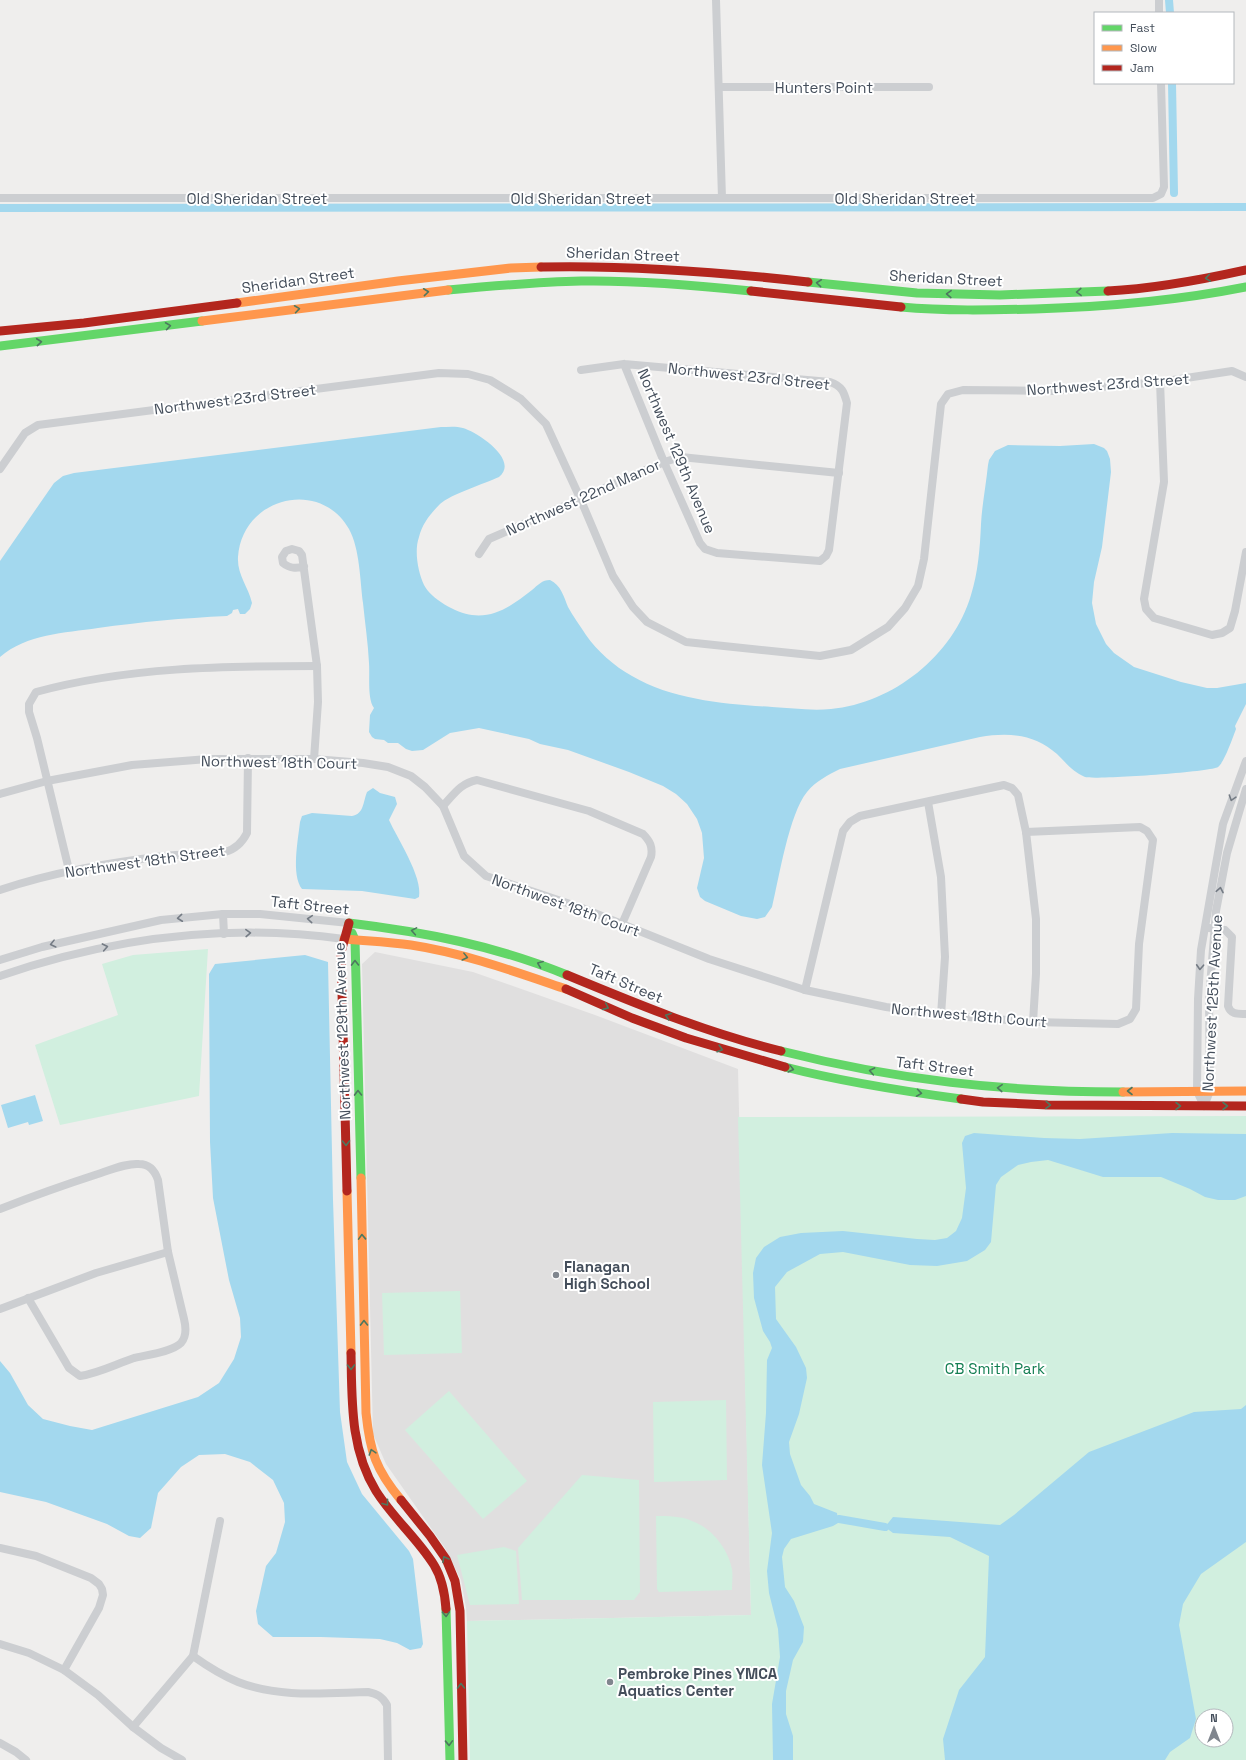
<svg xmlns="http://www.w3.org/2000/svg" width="1246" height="1760" viewBox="0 0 1246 1760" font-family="'Space Grotesk',sans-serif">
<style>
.education{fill:#e0dfdf}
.green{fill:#d1efdf;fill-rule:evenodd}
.water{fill:#a3d8ee}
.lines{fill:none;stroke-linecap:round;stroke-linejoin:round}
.canal{stroke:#a3d8ee;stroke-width:8}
.street{stroke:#ccced1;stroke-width:8}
.fast{stroke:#63d668;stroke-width:9}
.slow{stroke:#ff974d;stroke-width:9}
.jam{stroke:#b3261e;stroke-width:9}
.oneway{stroke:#4d775f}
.oneway2{stroke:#747b84}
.poi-dot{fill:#80868e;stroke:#fff;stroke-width:1.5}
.labels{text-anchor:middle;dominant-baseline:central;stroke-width:4;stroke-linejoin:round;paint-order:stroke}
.street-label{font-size:15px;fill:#444e5b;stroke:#fff}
.poi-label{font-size:15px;font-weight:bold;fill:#444e5b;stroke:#fff;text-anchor:start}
.park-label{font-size:15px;fill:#137e52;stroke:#fff}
</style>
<rect width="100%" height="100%" fill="#efeeed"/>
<polygon class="education" points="375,952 473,972 595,1015 738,1069 751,1615 467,1621 466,1608 461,1580 445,1548 386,1464 373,1434 362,964"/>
<g class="green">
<polygon points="208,949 199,1096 60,1125 35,1045 118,1015 102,964 133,955"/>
<path d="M1246,1116V1760H470L467,1621L751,1615L738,1117ZM1202,1716H1226V1740H1202Z"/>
<polygon points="460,1291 462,1353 384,1355 382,1293"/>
<polygon points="449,1391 527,1481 483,1519 405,1430"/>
<polygon points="726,1400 727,1480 654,1482 653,1402"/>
<polygon points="582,1475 639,1480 640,1592 634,1600 522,1600 518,1548"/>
<path d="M656,1516C668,1516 681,1516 692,1521C712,1528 728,1549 732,1569C733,1575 732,1584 732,1590L659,1592L657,1589Z"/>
<polygon points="504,1547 516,1551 519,1604 470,1605 457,1555"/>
</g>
<g class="water">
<path d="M441,427C448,427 456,426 463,428C477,432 520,460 499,477C484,484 451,494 440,504C431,513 422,524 419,537C414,551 418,572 424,585C431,599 456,613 472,615C496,618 514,604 532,590C538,585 542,580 550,580C561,585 564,597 568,607C573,616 580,626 586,635C597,651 614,666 632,676C673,700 725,704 772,707C791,708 811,711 831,709C893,703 953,656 971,595C978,573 980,548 981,524C982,505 986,485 988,465L989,460L995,451L1008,445L1060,446L1094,444L1104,448L1107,451L1110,459L1111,472L1102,547L1094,582L1092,603L1096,624L1106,644L1114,653L1134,667L1181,682L1207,688H1217L1246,683V704L1235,726L1236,729C1233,737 1224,763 1218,767C1211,772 1093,780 1085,777C1073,772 1066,763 1057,754C1035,734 1008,732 980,737L840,769C828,775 816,781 807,792C789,814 779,878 772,907L765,917L757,919L741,916L705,901L700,897L697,888L704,858L702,833L697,819L687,804L676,794L663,786L629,772L568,750L540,744L529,739L479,728L450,733L423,750L412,751L406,749L398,743H388L384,740L375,739L372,737L369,732L370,715L374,708C367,699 370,675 369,663C368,643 365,623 363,603C360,581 360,549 349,529C319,477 242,498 238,557C237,575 248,586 252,603L250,609L245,614H240L238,609L233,610L232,613L227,616C183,618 141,622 98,628C64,633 27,634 0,657V561L54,483L63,476L74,473Z"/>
<path d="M373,788L380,793L395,797L397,804L389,820C397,838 423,877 419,897L415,899L362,891L302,889C291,875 298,840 300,822L302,816L312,813L352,816C364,814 363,802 367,792Z"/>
<polygon points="305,955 328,962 333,1200 340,1412 347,1462 362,1494 409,1551 413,1559 423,1644 421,1648 410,1650 397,1643 380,1639 321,1637 273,1637 258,1624 256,1611 266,1566 276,1553 285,1522 284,1503 273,1480 250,1462 225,1454 199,1455 181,1467 158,1493 151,1528 140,1538 129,1536 107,1524 46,1502 0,1492 0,1361 10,1373 28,1405 43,1419 70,1426 92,1430 198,1397 219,1383 234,1359 241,1337 240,1318 229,1280 213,1198 210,1142 209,974 215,964"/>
<polygon points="35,1095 43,1121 29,1125 28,1122 8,1128 1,1105"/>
<polygon points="974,1133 1044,1138 1080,1139 1172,1133 1246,1134 1246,1196 1235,1200 1218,1200 1205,1197 1190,1189 1161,1177 1103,1177 1048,1160 1031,1162 1018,1165 1001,1177 996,1185 991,1242 985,1250 967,1261 937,1266 910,1265 843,1252 820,1254 787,1272 775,1287 776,1319 796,1347 806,1368 807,1378 799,1414 789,1442 790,1454 801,1485 810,1496 814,1504 837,1513 838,1523 833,1526 791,1539 784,1549 782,1557 785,1587 794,1601 804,1627 803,1642 793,1660 786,1691 786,1714 793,1736 793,1760 773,1760 772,1704 780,1657 778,1629 769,1593 767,1571 772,1533 762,1465 766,1413 767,1360 772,1348 770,1342 763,1331 754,1298 753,1273 756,1258 764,1247 780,1237 801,1233 843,1231 917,1239 935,1240 947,1238 956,1231 962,1218 966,1188 962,1143 965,1136"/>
<polygon points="1246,1405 1246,1542 1201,1574 1183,1604 1179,1625 1196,1719 1190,1738 1170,1752 1165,1760 945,1760 943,1739 959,1690 985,1657 989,1556 950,1537 893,1533 885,1527 893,1517 1000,1525 1014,1515 1089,1452 1194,1412 1241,1409"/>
</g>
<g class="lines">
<g class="canal">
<polyline points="1169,0 1170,13"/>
<polyline points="1172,83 1174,193"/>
<polyline points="0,208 1246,207"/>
<polyline points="839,1519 885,1527"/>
</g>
<g class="street">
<polyline points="716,0 722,198"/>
<polyline points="1159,0 1159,13"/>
<polyline points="719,87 929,87"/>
<polyline points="0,198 1153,198 1161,194 1164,187 1161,83"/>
<path d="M581,370L624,364L830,382C842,386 844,392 847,403L829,550L826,556L820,561L717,553L705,549L700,543L664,462L624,364"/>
<polyline points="1160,382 1164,482 1144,599 1146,609 1154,618 1212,635 1222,633 1230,628 1235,611 1246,552"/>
<polyline points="0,469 25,433 38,425 439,373 468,374 490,380 521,399 546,424 580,498 613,576 633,607 647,622 686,642 820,656 851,650 888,627 905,608 918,586 924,559 941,404 948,394 963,390 1052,391 1160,382 1232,371 1246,377"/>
<polyline points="479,554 489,539 664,462 681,457 839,473"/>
<path d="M304,566C297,569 289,568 283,563L282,557L286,551L292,549L299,551L302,555L317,666L318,702L314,759"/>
<polyline points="0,794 47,781 132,765 208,759 314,759 363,763 388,767 411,776 425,787 443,806 464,856 486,876 582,908 709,959 805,990 886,1007 941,1015 1033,1022 1118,1024 1130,1019 1136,1009 1139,944 1153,840 1147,831 1140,827 1026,832"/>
<polyline points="928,802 941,877 945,957 941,1015"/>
<path d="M443,806C454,794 461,783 477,780L589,811L643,834C650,841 653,847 651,857L622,924"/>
<path d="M69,870L37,738L29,712V704L36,692C128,667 223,666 317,666"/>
<path d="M0,890C53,872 108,863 164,856C184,853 205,856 225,852C236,849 242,843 247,833L248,758"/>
<polyline points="223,914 224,934"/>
<path d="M1209,928L1225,930L1232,937L1228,1006C1231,1015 1238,1014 1246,1014"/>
<polyline points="0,960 42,947 161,920 223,914 260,914 349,923"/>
<path d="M0,976C111,938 227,923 344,939"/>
<polyline points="805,990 843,831 850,822 860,816 1004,785 1012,788 1018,795 1026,832 1036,919 1036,974 1033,1022"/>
<polyline points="1204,1106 1197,1091 1198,999 1201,950 1223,824 1246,761"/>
<polyline points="1204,1106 1210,1091 1209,999 1216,911 1227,853 1246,789"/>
<path d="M0,1209C33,1196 67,1184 101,1173C113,1169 127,1163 139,1164C150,1164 155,1171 158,1180L168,1252L184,1319C186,1327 187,1336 181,1343C172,1352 146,1355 134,1358C116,1364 99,1373 80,1376L69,1368L28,1298"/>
<polyline points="0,1309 96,1273 168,1252"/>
<polyline points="0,1548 36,1556 91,1578 99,1584 102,1589 103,1595 99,1608 64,1670"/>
<polyline points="0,1644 29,1653 64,1670 98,1695 133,1727 161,1748 182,1760"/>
<path d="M193,1656C207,1666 221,1675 238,1682C279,1698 324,1693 368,1692C377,1694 382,1696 387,1705L388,1760"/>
<polyline points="133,1727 193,1656 220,1521"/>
<polyline points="0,1743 16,1752 26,1760"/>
</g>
<g class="fast">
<polyline points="808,282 917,293 1000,295 1108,291"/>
<path d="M448,290C492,286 537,282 581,281C638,280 695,285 751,291"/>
<path d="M901,307C945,311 990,310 1035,309C1106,307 1176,301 1246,287"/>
<polyline points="0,346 202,321"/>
<path d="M349,923C424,932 497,946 567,975"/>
<polyline points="352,933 355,940 361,1178"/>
<path d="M781,1051C896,1080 1005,1092 1123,1092"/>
<path d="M785,1067C843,1082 902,1091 961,1099"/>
<polyline points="446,1609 450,1760"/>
</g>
<g class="slow">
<polyline points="237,303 398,281 511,268 541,267"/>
<polyline points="202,321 448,290"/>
<path d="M344,939C366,941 389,942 411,945C464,953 516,972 566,989"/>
<polyline points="1123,1092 1246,1091"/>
<path d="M361,1178L366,1413C370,1452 376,1470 401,1500"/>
<polyline points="347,1191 351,1353"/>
</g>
<g class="jam">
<path d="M541,267C631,265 720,272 808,282"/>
<polyline points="751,291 901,307"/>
<path d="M1108,291C1154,289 1201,280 1246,270"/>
<polyline points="0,331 84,323 237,303"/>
<path d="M567,975C637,1004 707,1033 781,1051"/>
<polyline points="566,989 632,1018 686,1038 785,1067"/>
<polyline points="961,1099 983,1102 1048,1105 1246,1106"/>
<polyline points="347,1191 341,952 349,923"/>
<path d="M351,1353C352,1400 350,1449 376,1491C393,1518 418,1539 434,1565C442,1578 445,1595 446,1609"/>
<polyline points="401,1500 430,1536 446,1559 455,1581 460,1611 463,1760"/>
</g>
</g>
<defs><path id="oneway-chevron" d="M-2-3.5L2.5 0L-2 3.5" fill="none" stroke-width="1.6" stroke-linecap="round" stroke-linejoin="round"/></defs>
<g class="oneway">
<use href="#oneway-chevron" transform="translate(1208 278) rotate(172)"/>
<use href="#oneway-chevron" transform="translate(819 283) rotate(-174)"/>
<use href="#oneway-chevron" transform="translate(426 292) rotate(-6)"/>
<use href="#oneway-chevron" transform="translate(1079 292) rotate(178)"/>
<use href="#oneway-chevron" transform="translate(949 294) rotate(-178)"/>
<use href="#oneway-chevron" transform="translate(297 309) rotate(-8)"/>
<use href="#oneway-chevron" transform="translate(168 326) rotate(-8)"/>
<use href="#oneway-chevron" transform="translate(39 342) rotate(-6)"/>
<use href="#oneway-chevron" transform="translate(414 931) rotate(-170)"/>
<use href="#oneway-chevron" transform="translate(465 957) rotate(14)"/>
<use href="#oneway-chevron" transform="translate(355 963) rotate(-91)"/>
<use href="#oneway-chevron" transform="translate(540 964) rotate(-159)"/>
<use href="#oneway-chevron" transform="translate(606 1007) rotate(24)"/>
<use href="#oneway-chevron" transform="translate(668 1016) rotate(-160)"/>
<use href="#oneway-chevron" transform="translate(720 1049) rotate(16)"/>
<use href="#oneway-chevron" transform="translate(791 1069) rotate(14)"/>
<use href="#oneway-chevron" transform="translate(872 1071) rotate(-169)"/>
<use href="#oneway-chevron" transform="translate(1000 1088) rotate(-177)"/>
<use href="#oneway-chevron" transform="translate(1130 1091) rotate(-180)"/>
<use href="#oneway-chevron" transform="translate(358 1093) rotate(-91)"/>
<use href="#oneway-chevron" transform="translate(919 1093) rotate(8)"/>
<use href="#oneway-chevron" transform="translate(1048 1105) rotate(2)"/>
<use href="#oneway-chevron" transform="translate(1178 1106)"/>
<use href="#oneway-chevron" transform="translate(1225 1106)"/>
<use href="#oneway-chevron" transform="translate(346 1143) rotate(89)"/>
<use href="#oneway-chevron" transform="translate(362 1237) rotate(-92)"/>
<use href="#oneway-chevron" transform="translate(364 1323) rotate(-91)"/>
<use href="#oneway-chevron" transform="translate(351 1367) rotate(89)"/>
<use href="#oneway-chevron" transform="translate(372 1452) rotate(-108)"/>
<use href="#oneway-chevron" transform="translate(386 1503) rotate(52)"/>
<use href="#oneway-chevron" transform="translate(445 1559) rotate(-119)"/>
<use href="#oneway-chevron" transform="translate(446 1614) rotate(88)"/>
<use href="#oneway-chevron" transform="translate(461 1686) rotate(-91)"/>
<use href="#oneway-chevron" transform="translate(449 1743) rotate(88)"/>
</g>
<g class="oneway2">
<use href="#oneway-chevron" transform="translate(1232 798) rotate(108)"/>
<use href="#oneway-chevron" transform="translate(1220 890) rotate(-79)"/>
<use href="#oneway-chevron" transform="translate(180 918) rotate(174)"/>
<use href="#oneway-chevron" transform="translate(310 919) rotate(-175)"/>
<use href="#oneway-chevron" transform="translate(248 933) rotate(-2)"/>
<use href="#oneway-chevron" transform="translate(53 944) rotate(166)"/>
<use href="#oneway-chevron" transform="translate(105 947) rotate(-11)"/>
<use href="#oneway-chevron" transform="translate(1200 967) rotate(93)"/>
</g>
<g class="poi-dot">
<circle cx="556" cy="1275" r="4"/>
<circle cx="610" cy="1682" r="4"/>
</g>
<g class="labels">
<g class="street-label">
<text x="824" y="87">Hunters Point</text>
<text x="257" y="198">Old Sheridan Street</text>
<text x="581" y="198">Old Sheridan Street</text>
<text x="905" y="198">Old Sheridan Street</text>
<text transform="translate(623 254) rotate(2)">Sheridan Street</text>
<text transform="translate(946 278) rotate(3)">Sheridan Street</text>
<text transform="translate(298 280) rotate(-8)">Sheridan Street</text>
<text transform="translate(749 376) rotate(6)">Northwest 23rd Street</text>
<text transform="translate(1108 384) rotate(-4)">Northwest 23rd Street</text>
<text transform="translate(235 399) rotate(-7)">Northwest 23rd Street</text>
<text transform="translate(677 451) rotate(67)">Northwest 129th Avenue</text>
<text transform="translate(583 497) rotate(-24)">Northwest 22nd Manor</text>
<text transform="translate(279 762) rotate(1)">Northwest 18th Court</text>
<text transform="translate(145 861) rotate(-8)">Northwest 18th Street</text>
<text transform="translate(310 905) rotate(6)">Taft Street</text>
<text transform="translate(566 905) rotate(20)">Northwest 18th Court</text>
<text transform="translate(626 983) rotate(23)">Taft Street</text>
<text transform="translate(1212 1003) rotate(-87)">Northwest 125th Avenue</text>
<text transform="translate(969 1015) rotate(5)">Northwest 18th Court</text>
<text transform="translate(342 1031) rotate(-92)">Northwest 129th Avenue</text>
<text transform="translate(935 1066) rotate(7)">Taft Street</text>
</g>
<g class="poi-label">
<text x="564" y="1266">Flanagan<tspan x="564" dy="17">High School</tspan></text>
<text x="618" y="1673">Pembroke Pines YMCA<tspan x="618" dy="17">Aquatics Center</tspan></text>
</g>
<g class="park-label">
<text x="995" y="1368">CB Smith Park</text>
</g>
</g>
<rect x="1094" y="12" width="140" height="72" fill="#ffffff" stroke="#b4b8bd"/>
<rect x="1102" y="25" width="20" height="6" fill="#63d668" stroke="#b4b8bd"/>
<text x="1130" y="32" font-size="12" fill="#444e5b">Fast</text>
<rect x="1102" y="45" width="20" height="6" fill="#ff974d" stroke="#b4b8bd"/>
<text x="1130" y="52" font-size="12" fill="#444e5b">Slow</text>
<rect x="1102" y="65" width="20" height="6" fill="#b3261e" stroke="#b4b8bd"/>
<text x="1130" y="72" font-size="12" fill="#444e5b">Jam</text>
<g transform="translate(1214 1728)"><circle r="19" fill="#ffffff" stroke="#b4b8bd"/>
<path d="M0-3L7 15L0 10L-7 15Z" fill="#80868e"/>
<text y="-6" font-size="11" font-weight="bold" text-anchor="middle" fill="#444e5b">N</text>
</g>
</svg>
